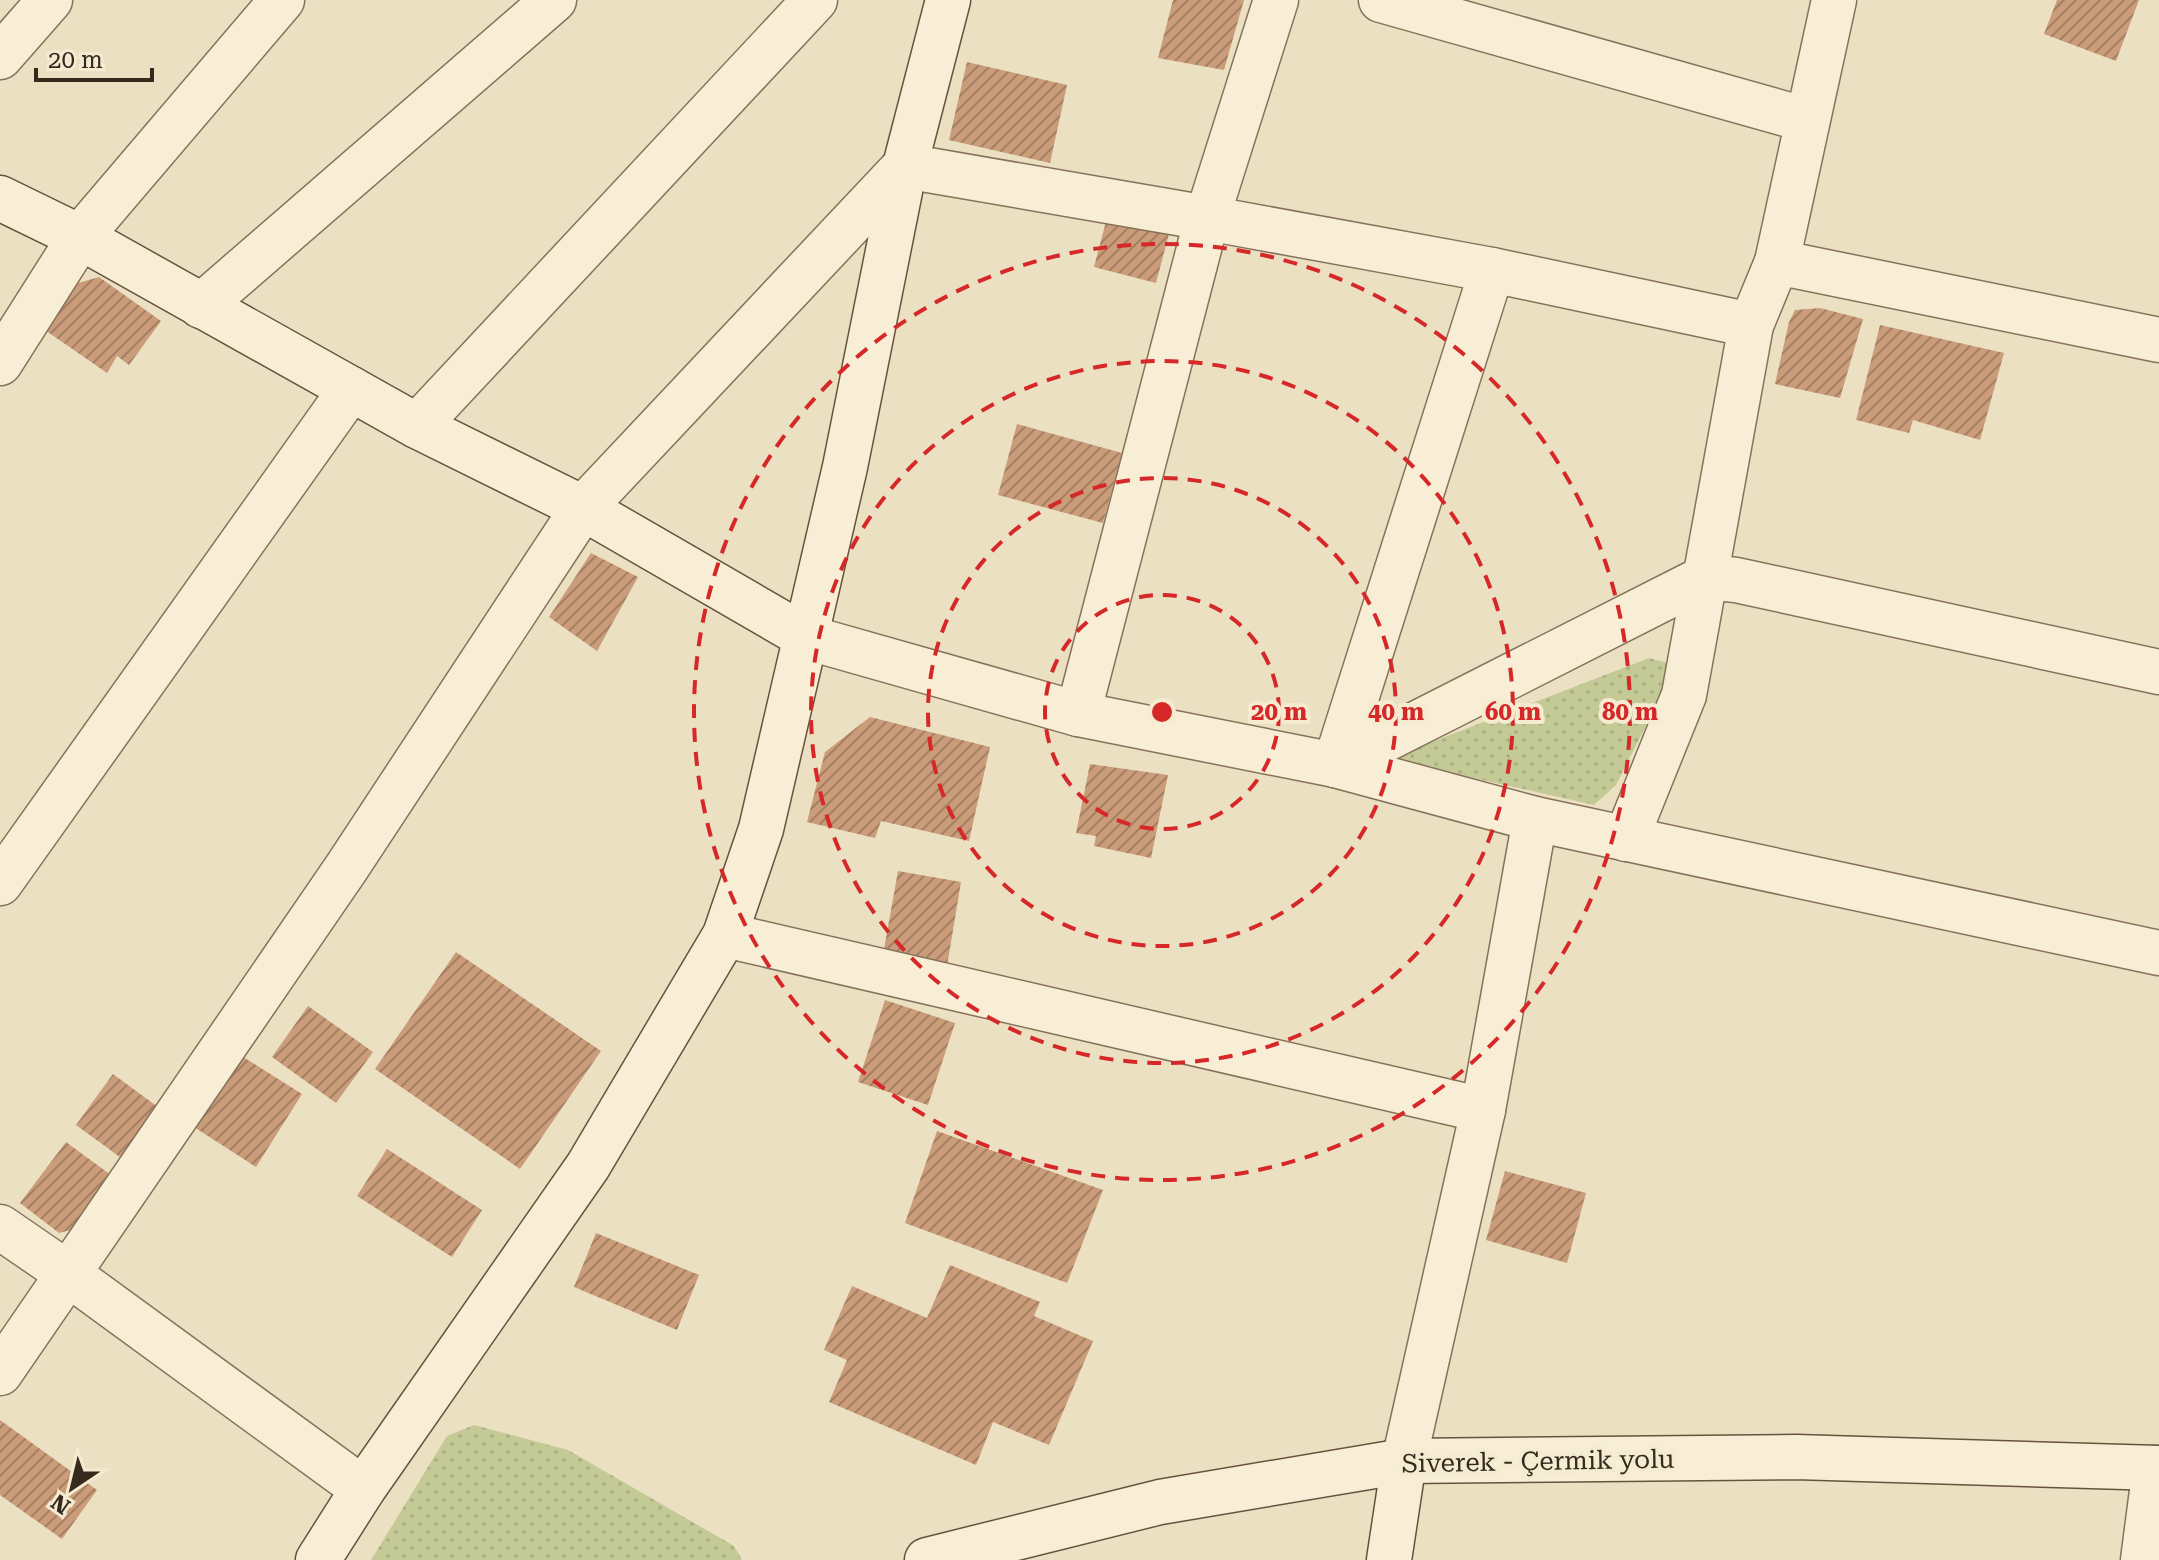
<svg xmlns="http://www.w3.org/2000/svg" width="2159" height="1560" viewBox="0 0 2159 1560" font-family="'Roboto Serif',serif">
<style>
.grass{fill:url(#grass-dots)}
.building{fill:url(#building-hatch)}
.lines{fill:none;stroke-linecap:round;stroke-linejoin:round}
.street-casing{stroke:#86725a;stroke-width:47}
.secondary-casing{stroke:#67533d;stroke-width:47}
.street{stroke:#f8eed5;stroke-width:44}
.secondary{stroke:#f8eed5;stroke-width:44}
.ring{fill:none;stroke:#d62828;stroke-width:4;stroke-dasharray:14 10}
.labels{text-anchor:middle;dominant-baseline:central;stroke-width:8;stroke-linejoin:round;paint-order:stroke}
.street-label{font-size:26px;fill:#362a1e;stroke:#f4ebd1}
.centre{fill:#d62828;stroke:#f4ebd1;stroke-width:4}
.ring-label{font-size:24px;text-anchor:middle;font-weight:bold;fill:#d62828;stroke:#f4ebd1;stroke-width:8;stroke-linejoin:round;paint-order:stroke}
</style>
<defs>
<pattern id="grass-dots" width="8" height="8" patternUnits="userSpaceOnUse" patternTransform="scale(2)"><rect width="8" height="8" fill="#c3ca96"/><path d="M2 2h.1M6 6h.1" fill="none" stroke="#a8ae81" stroke-width="1.8" stroke-linecap="round"/></pattern>
<pattern id="building-hatch" width="6" height="6" patternUnits="userSpaceOnUse" patternTransform="scale(2)"><rect width="6" height="6" fill="#ca9c79"/><path d="M-1 1l2-2M0 6l6-6M5 7l2-2" fill="none" stroke="#a57f63"/></pattern>
</defs>
<rect width="100%" height="100%" fill="#ece0c2"/>
<g class="grass">
<polygon points="1649,658 1668,663 1661,696 1616,785 1594,805 1388,759"/>
<polygon points="474,1425 568,1450 734,1546 742,1560 371,1560 447,1436"/>
</g>
<g class="building">
<polygon points="1173,0 1244,0 1224,70 1158,58"/>
<polygon points="2057,0 2139,0 2116,61 2044,34"/>
<polygon points="967,62 1067,85 1050,163 949,140"/>
<polygon points="1108,214 1170,230 1156,283 1094,267"/>
<polygon points="99,277 161,321 129,365 117,356 107,373 42,328 63,294 78,283"/>
<polygon points="1820,308 1863,319 1840,398 1775,384 1789,322 1795,310"/>
<polygon points="1880,325 2004,353 1980,440 1913,420 1909,433 1856,420"/>
<polygon points="1017,424 1122,453 1103,523 998,495"/>
<polygon points="591,553 638,577 597,651 549,617"/>
<polygon points="870,717 990,747 969,841 881,821 875,838 807,822 825,752"/>
<polygon points="1090,764 1168,775 1151,858 1094,846 1096,836 1076,833"/>
<polygon points="898,871 961,882 947,966 883,955"/>
<polygon points="456,952 601,1051 520,1169 375,1069"/>
<polygon points="885,1000 955,1023 928,1105 858,1082"/>
<polygon points="308,1006 373,1052 336,1103 272,1057"/>
<polygon points="240,1055 302,1094 256,1167 194,1127"/>
<polygon points="113,1074 162,1110 124,1160 76,1125"/>
<polygon points="937,1131 1103,1190 1067,1283 905,1223"/>
<polygon points="66,1142 115,1178 82,1227 59,1233 20,1203"/>
<polygon points="387,1149 482,1210 452,1257 357,1196"/>
<polygon points="1505,1171 1586,1193 1567,1263 1486,1240"/>
<polygon points="596,1233 699,1275 677,1330 574,1287"/>
<polygon points="950,1265 1040,1302 1034,1316 1093,1341 1049,1445 993,1422 976,1465 829,1402 847,1360 824,1350 852,1286 927,1318"/>
<polygon points="0,1420 97,1490 62,1539 0,1495"/>
</g>
<g class="lines">
<defs>
<g id="street">
<polyline points="1381,0 1807,120"/>
<polyline points="1834,0 1777,262 2159,340"/>
<polyline points="0,57 50,0"/>
<polyline points="201,306 554,0"/>
<polyline points="0,363 80,237 282,0"/>
<polyline points="417,426 815,0"/>
<polyline points="806,637 1078,714 1335,765 1535,819 2159,953"/>
<polyline points="1078,714 1207,218 1492,270"/>
<polyline points="1335,765 1706,577 1736,580 2159,672"/>
<polyline points="1335,765 1492,270 1751,325"/>
<polyline points="1626,839 1684,695 1751,325 1777,262"/>
<polyline points="0,883 351,389"/>
<polyline points="725,935 1483,1110"/>
<polyline points="0,1227 67,1273 363,1489"/>
<polyline points="0,1373 347,867 583,508 905,166 1207,218 1276,0"/>
<polyline points="1404,1461 1483,1110 1535,819"/>
<polyline points="2143,1560 2155,1468"/>
</g>
<g id="secondary">
<polyline points="0,198 80,237 417,426 583,508 806,637"/>
<polyline points="318,1560 363,1489 588,1166 725,935 761,829 845,467 905,166 948,0"/>
<polyline points="927,1560 1160,1502 1404,1461 1796,1457 2159,1468"/>
<polyline points="1389,1560 1404,1461"/>
</g>
</defs>
<use href="#street" class="street-casing"/>
<use href="#secondary" class="secondary-casing"/>
<use href="#street" class="street"/>
<use href="#secondary" class="secondary"/>
</g>
<g class="ring">
<circle cx="1162" cy="712" r="117"/>
<circle cx="1162" cy="712" r="234"/>
<circle cx="1162" cy="712" r="351"/>
<circle cx="1162" cy="712" r="468"/>
</g>
<g class="labels">
<g class="street-label">
<text transform="translate(1538 1461) rotate(-1)">Siverek - Çermik yolu</text>
</g>
</g>
<circle cx="1162" cy="712" r="12" class="centre"/>
<g class="ring-label">
<text x="1279" y="720">20 m</text>
<text x="1396" y="720">40 m</text>
<text x="1513" y="720">60 m</text>
<text x="1630" y="720">80 m</text>
</g>
<g transform="translate(72 1488) rotate(215)" stroke="#f4ebd1" stroke-width="6" paint-order="stroke">
<path d="M0-6L14 30L0 20L-14 30Z" fill="#362a1e"/>
<text y="-12" font-size="22" font-weight="bold" text-anchor="middle" fill="#362a1e">N</text>
</g>
<path d="M36 68v12h116v-12" fill="none" stroke="#362a1e" stroke-width="4"/>
<text x="48" y="68" font-size="24" fill="#362a1e" stroke="#f4ebd1" stroke-width="6" paint-order="stroke">20 m</text>
</svg>
